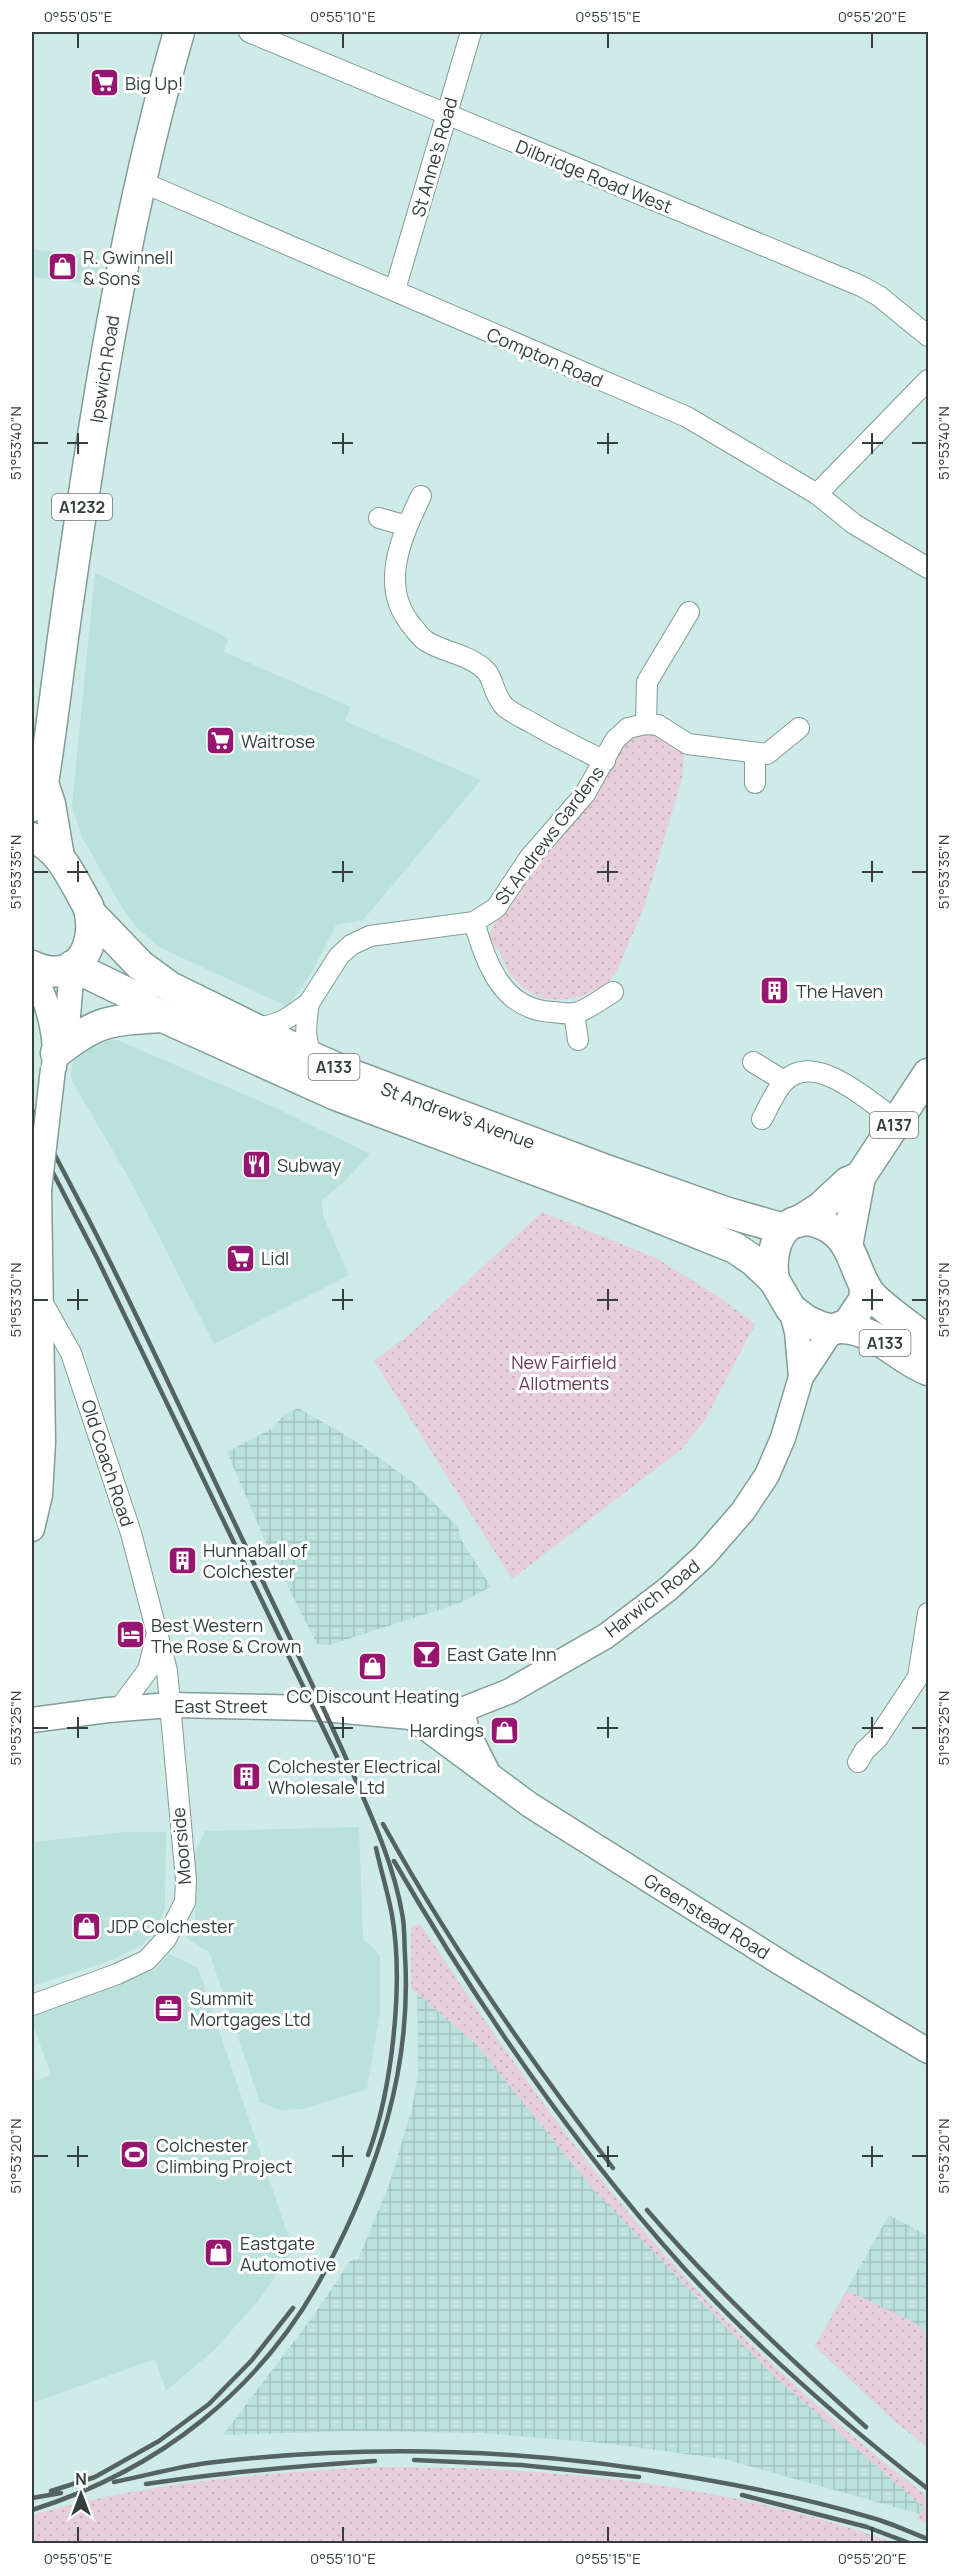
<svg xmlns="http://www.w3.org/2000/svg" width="960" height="2575" viewBox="0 0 960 2575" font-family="Manrope,sans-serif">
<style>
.built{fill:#bae1db}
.industrial{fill:url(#industrial-grid)}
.grass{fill:url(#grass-dots)}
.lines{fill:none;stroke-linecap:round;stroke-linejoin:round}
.minor-casing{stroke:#819c98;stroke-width:22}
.tertiary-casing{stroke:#819c98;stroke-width:27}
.primary-casing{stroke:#819c98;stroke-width:33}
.minor{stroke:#fff;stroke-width:20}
.tertiary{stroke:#fff;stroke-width:24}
.primary{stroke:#fff;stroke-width:30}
.rail{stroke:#546362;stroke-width:4.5}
.tertiary-bridge-casing{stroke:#819c98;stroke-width:27;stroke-linecap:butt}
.tertiary-bridge{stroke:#fff;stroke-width:24}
.ticks{fill:none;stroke:#333e3d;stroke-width:2}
.labels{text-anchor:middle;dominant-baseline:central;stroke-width:6;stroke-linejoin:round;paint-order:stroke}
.shield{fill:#fff;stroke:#707877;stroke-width:1.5}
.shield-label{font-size:16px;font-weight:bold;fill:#333e3d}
.poi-label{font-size:18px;fill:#333e3d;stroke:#fff;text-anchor:start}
.street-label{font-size:18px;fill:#333e3d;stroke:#fff}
.park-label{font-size:18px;fill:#663a54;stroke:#fff}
.neatline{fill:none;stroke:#333e3d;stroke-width:2}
.ticks-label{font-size:15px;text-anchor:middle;fill:#333e3d}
</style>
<defs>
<pattern id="industrial-grid" width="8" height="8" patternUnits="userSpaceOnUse" patternTransform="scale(1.5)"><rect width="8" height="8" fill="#bae1db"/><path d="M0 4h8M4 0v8" fill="none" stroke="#a0c2bd"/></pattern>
<pattern id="grass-dots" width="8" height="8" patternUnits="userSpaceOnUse" patternTransform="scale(1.5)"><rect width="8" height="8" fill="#e6cfdb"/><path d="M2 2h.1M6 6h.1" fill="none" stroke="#c6b3bd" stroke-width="1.8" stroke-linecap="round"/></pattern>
</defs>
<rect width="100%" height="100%" fill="#ceebe7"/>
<g class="built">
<polygon points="32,249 99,257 97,285 32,277"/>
<polygon points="95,573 228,638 224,652 351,707 345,721 481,780 363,920 336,925 312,972 288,1007 159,947 136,927 121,906 82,837 72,806"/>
<polygon points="117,1040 276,1108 370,1154 346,1180 322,1200 323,1216 349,1275 214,1344 130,1180 71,1079 72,1064 80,1051 95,1041"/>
<polygon points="359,1827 363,1939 380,1955 380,2012 367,2089 303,2109 280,2110 260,2102 209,1952 186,1938 195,1923 195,1852 205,1831"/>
<polygon points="125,1832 166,1832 165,1907 157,1928 141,1946 112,1960 32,1986 32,1842"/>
<polygon points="169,1954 198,1968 293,2250 259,2300 214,2350 166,2391 155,2359 32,2403 32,2082 51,2075 32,2022 32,2014 156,1970"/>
</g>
<g class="industrial">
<polygon points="298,1408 357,1442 414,1483 458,1527 460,1538 491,1587 457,1604 329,1645 317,1644 266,1543 227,1452 273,1428 284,1415"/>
<polygon points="417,1993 476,2044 593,2189 726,2327 770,2372 925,2508 920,2514 724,2459 603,2443 482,2433 351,2431 223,2435 314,2315 350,2261 358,2259 389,2185 412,2108 418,2073"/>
<polygon points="889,2215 928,2236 928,2448 892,2419 815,2346"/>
</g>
<g class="grass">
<polygon points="656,732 684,753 682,779 644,907 617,971 607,984 580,997 561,1000 541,998 523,988 509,973 498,949 494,946 489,936 495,920 507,912 536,867 629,737"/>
<polygon points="542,1212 656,1258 719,1297 755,1324 705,1420 682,1449 512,1579 374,1361 411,1333"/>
<path d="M420,1923C497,2041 577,2157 671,2262C749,2348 837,2426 928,2497V2524L916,2519L924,2508L770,2372L726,2327L593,2189L476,2044L411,1988V1928Z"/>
<polygon points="847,2290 917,2324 928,2336 928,2448 892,2419 815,2346"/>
<path d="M373,2467C548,2466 729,2483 895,2543H32V2515C143,2483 257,2473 373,2467Z"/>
</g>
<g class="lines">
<defs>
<g id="minor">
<polyline points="249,32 861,286 879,296 928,336"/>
<polyline points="142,182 687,417 817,494 854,524 928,568"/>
<polyline points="397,283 471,32"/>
<polyline points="817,494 928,380"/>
<path d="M421,496C401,538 378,587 413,627C417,632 421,638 426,641C444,653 470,654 486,671C494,679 493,695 505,707C512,713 523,718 532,723C556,737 580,749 605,761"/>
<polyline points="379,518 407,526"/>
<polyline points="646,724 647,682 689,612"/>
<polyline points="755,783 755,754"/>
<path d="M474,922C487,965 502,1010 553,1012C560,1013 569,1014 576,1013C589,1009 601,999 613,992"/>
<polyline points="309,1003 339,956 351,945 370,936 474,922 496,908 530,857 585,794 615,740 628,728 646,724 658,725 688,744 767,754 799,728"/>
<polyline points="574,1013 578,1040"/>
<path d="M253,1027C277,1028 291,1016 309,1003C306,1024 303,1040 314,1058"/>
<polyline points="753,1062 784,1081"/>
<path d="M762,1119C769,1107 774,1092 784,1082C814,1049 870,1102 897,1121"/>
<polyline points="119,1709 148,1670 156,1637"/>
<polyline points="858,1762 865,1750 877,1739 918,1677 928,1613"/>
<polyline points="32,2005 117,1974 147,1960 166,1939 185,1902 186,1880 167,1671 131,1533 71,1353 41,1300"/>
</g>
<g id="tertiary">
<path d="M32,971C47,1000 58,1033 54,1067"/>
<polyline points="56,1045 68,1016 72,966"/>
<polyline points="791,1309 797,1332 801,1377"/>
<polyline points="32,1529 40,1495 43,1442 39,1190"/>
<polyline points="462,1710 467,1731 487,1771"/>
<polyline points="411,1717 530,1805 781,1963 928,2051"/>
<polyline points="32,1720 108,1710 170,1705 312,1708 411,1717 436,1716 462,1710 510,1691 606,1636 668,1589 704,1556 743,1511 767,1475 783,1438 801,1377 832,1330"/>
</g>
<g id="primary">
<polyline points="43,783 50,804 59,857"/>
<path d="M32,806L43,783C52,727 58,672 66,616C94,419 124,223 179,32"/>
<path d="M32,838C60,846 74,882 88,906L90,913L140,965L170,987L314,1058L350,1074L606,1170L725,1212L784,1229"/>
<path d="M32,966C73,985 97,952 90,913"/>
<polyline points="72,966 138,998 150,1010 163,1017 336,1095 610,1198 735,1248 754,1261 774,1280 791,1309 807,1321 821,1327 832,1330 848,1324 864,1300 865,1289"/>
<path d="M56,1053C97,1020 111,1020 163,1017"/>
<polyline points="798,1222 820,1208 848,1182 860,1177"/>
<polyline points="847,1246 860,1177 928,1074"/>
<path d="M774,1280C768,1248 783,1206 824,1225C857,1240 853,1278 874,1298C891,1314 911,1327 928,1341"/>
<path d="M841,1328C877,1329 897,1358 928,1370"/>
</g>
</defs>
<use href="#minor" class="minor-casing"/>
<use href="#tertiary" class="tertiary-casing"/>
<use href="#primary" class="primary-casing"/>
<use href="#minor" class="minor"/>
<use href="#tertiary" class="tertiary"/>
<use href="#primary" class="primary"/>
<g class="rail">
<path d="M32,1110C55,1157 81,1203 104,1250C160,1361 210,1474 265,1586C296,1651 328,1715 356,1781C375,1824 394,1867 402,1913C405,1927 404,1941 405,1955C412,2068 378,2172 325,2271C262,2390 159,2470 32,2510"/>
<polyline points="50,1167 97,1258 340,1763"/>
<path d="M383,1824C449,1944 529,2059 613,2168"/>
<path d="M394,1861C477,2004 572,2143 683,2267C757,2348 842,2422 928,2489"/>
<path d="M368,2155C392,2090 404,1984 392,1915C388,1893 381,1871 376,1848"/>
<path d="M647,2210C714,2288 789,2358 866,2427"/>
<polyline points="414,2460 521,2465 639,2477"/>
<path d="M114,2482C145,2476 176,2467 207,2463C370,2443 535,2449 696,2478C754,2488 812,2500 869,2517C889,2522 909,2532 928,2539"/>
<path d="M146,2484C222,2472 298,2466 375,2461"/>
<polyline points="51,2491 95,2477 159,2441 209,2404 252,2360 293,2308"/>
<polyline points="742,2495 867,2527 912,2544"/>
<polyline points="32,2498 61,2493"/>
</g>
<defs>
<polyline id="tertiary-bridge" points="39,1190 53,1069"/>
</defs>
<use href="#tertiary-bridge" class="tertiary-bridge-casing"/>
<use href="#tertiary-bridge" class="tertiary-bridge"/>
</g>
<path class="ticks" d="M78,33V48M343,33V48M608,33V48M872,33V48M78,433V454M343,433V454M608,433V454M872,433V454M33,443H48M67,443H88M332,443H353M597,443H618M862,443H883M912,443H927M78,861V882M343,861V882M608,861V882M872,861V882M33,872H48M67,872H88M332,872H353M597,872H618M862,872H883M912,872H927M78,1289V1310M343,1289V1310M608,1289V1310M872,1289V1310M33,1300H48M67,1300H88M332,1300H353M597,1300H618M862,1300H883M912,1300H927M78,1717V1738M343,1717V1738M608,1717V1738M872,1717V1738M33,1728H48M67,1728H88M332,1728H353M597,1728H618M862,1728H883M912,1728H927M78,2146V2167M343,2146V2167M608,2146V2167M872,2146V2167M33,2156H48M67,2156H88M332,2156H353M597,2156H618M862,2156H883M912,2156H927M78,2527V2542M343,2527V2542M608,2527V2542M872,2527V2542"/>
<defs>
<symbol id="supermarket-square" viewBox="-11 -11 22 22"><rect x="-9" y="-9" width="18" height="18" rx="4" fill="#96166f" stroke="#fff"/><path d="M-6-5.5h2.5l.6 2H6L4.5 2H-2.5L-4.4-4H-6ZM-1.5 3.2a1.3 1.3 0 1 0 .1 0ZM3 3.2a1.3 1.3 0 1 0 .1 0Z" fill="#fff"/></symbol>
<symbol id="shop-square" viewBox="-11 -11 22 22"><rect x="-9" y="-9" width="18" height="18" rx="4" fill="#96166f" stroke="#fff"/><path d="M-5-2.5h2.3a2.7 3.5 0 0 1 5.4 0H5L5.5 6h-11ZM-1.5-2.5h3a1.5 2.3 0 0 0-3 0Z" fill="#fff"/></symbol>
<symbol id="building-square" viewBox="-11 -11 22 22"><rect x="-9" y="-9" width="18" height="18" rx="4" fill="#96166f" stroke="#fff"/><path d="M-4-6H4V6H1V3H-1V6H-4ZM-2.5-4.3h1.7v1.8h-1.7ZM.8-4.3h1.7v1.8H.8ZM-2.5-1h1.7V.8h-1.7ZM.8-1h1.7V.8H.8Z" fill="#fff"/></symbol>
<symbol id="restaurant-square" viewBox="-11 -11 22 22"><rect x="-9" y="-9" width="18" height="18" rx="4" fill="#96166f" stroke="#fff"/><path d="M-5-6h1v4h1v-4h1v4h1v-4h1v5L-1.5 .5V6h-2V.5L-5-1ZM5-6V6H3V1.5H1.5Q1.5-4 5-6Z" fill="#fff"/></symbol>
<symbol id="hotel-square" viewBox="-11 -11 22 22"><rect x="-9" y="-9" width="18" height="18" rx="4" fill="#96166f" stroke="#fff"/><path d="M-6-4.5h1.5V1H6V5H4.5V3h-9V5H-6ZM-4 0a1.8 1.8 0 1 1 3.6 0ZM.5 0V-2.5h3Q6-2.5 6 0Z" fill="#fff"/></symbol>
<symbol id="bar-square" viewBox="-11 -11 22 22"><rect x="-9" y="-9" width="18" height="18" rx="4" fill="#96166f" stroke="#fff"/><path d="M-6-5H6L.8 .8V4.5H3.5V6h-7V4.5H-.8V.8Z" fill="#fff"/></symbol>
<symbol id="office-square" viewBox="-11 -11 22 22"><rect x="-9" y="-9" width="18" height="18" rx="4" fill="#96166f" stroke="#fff"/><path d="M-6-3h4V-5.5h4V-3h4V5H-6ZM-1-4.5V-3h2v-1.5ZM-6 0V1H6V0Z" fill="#fff"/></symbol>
<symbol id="stadium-square" viewBox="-11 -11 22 22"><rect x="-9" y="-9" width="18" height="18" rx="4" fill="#96166f" stroke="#fff"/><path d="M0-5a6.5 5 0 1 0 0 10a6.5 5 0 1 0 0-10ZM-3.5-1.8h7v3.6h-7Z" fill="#fff"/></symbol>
</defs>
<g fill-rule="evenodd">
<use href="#supermarket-square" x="88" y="66" width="33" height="33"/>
<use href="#shop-square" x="46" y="250" width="33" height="33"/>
<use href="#supermarket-square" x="204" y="724" width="33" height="33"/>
<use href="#building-square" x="758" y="974" width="33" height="33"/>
<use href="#restaurant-square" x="240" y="1148" width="33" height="33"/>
<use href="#supermarket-square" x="224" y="1242" width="33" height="33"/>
<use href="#building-square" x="166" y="1544" width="33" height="33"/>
<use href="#hotel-square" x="114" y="1618" width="33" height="33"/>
<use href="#bar-square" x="410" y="1638" width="33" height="33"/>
<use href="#shop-square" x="356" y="1650" width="33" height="33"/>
<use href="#shop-square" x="488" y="1714" width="33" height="33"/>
<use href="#building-square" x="230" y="1760" width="33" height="33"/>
<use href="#shop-square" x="70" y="1910" width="33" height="33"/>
<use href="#office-square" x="152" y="1992" width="33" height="33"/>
<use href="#stadium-square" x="118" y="2138" width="33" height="33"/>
<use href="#shop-square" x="202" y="2236" width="33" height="33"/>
</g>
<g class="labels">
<g class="shield">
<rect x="52" y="494" width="60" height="26" rx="4.5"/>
<rect x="308.5" y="1054" width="51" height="26" rx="4.5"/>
<rect x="870" y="1112" width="48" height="26" rx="4.5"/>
<rect x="859.5" y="1330" width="51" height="26" rx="4.5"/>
</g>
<g class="shield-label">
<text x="82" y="507">A1232</text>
<text x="334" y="1067">A133</text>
<text x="894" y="1125">A137</text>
<text x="885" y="1343">A133</text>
</g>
<g class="poi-label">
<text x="125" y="83">Big Up!</text>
<text x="83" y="257">R. Gwinnell<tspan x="83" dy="21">&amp; Sons</tspan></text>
<text x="241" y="741">Waitrose</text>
<text x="796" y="991">The Haven</text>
<text x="277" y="1165">Subway</text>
<text x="261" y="1258">Lidl</text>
<text x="203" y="1550">Hunnaball of<tspan x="203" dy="21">Colchester</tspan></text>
<text x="151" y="1625">Best Western<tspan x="151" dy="21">The Rose &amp; Crown</tspan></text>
<text x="447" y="1654">East Gate Inn</text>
<text x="373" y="1696" text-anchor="middle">CC Discount Heating</text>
<text x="484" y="1730" text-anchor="end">Hardings</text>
<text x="268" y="1766">Colchester Electrical<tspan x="268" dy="21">Wholesale Ltd</tspan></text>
<text x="107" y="1926">JDP Colchester</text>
<text x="190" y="1998">Summit<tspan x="190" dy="21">Mortgages Ltd</tspan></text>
<text x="156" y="2145">Colchester<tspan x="156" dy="21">Climbing Project</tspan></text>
<text x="240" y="2243">Eastgate<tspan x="240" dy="21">Automotive</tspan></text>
</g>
<g class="street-label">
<text transform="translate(434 157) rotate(-74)">St Anne's Road</text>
<text transform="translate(594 176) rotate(22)">Dilbridge Road West</text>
<text transform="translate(545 357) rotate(23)">Compton Road</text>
<text transform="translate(104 369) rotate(-81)">Ipswich Road</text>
<text transform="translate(549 835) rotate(-53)">St Andrews Gardens</text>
<text transform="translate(458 1115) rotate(20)">St Andrew's Avenue</text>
<text transform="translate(108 1463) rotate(72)">Old Coach Road</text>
<text transform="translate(652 1598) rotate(-38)">Harwich Road</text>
<text x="221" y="1706">East Street</text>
<text transform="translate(181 1846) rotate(-95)">Moorside</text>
<text transform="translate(707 1916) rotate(32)">Greenstead Road</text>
</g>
<g class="park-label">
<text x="564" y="1362">New Fairfield<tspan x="564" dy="21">Allotments</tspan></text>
</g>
</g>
<rect width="960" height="2575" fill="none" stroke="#ffffff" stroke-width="66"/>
<g transform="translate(81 2494)" stroke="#ffffff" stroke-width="4.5" paint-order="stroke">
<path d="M0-4.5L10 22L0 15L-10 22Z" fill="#333e3d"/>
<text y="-9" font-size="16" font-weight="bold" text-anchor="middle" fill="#333e3d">N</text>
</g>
<rect x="33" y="33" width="894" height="2509" class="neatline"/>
<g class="ticks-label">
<text x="78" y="22">0°55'05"E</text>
<text x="343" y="22">0°55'10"E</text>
<text x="608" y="22">0°55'15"E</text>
<text x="872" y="22">0°55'20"E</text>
<text transform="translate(16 443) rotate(-90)" y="5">51°53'40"N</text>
<text transform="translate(944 443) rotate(-90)" y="5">51°53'40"N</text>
<text transform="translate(16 872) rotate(-90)" y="5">51°53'35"N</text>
<text transform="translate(944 872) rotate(-90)" y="5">51°53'35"N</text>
<text transform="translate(16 1300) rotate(-90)" y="5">51°53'30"N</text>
<text transform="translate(944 1300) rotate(-90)" y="5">51°53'30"N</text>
<text transform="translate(16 1728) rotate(-90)" y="5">51°53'25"N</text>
<text transform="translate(944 1728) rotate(-90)" y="5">51°53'25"N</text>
<text transform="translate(16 2156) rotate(-90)" y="5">51°53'20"N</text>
<text transform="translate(944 2156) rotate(-90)" y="5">51°53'20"N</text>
<text x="78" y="2564">0°55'05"E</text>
<text x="343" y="2564">0°55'10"E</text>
<text x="608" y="2564">0°55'15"E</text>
<text x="872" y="2564">0°55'20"E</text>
</g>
</svg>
